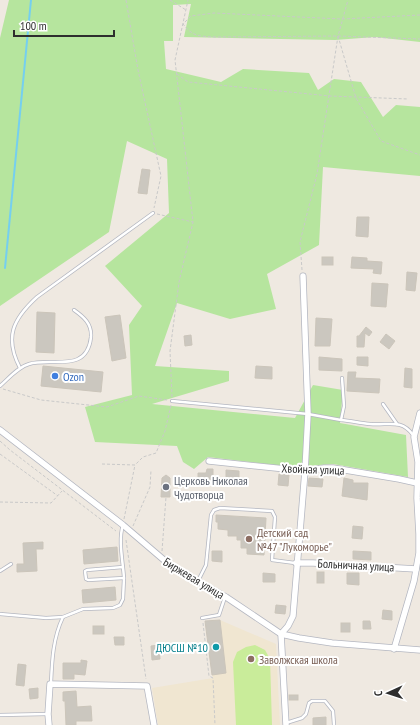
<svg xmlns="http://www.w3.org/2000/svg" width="420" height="725" viewBox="0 0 420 725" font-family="'PT Sans Narrow',sans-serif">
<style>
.education{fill:#f0e6d1}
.green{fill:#b6e59e}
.pitch{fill:#c9ec9a}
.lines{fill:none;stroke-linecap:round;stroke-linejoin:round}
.stream{stroke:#75cff0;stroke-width:2}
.building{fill:#cbc7bf;stroke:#cbc5ba}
.lane-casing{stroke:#b4b7c1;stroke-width:4}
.street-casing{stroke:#b4b7c1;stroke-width:7}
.path{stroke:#c9c9c9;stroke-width:1;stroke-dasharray:3 2;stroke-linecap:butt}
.lane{stroke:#fff;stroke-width:2.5}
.street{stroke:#fff;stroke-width:5.5}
.shop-dot{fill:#3f7fe0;stroke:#fff;stroke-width:1.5}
.worship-dot{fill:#6b7280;stroke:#fff;stroke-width:1.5}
.education-dot{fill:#8d6e63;stroke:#fff;stroke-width:1.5}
.culture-dot{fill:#0f9aa8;stroke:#fff;stroke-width:1.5}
.labels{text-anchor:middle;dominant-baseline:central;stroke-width:4;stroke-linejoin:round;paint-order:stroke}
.shop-label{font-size:12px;fill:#366cbe;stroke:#fff;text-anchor:start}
.street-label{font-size:12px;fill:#2e2e2e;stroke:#fff}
.worship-label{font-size:12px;fill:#5b616d;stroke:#fff;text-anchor:start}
.education-label{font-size:12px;fill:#785e54;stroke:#fff;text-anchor:start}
.culture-label{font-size:12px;fill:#0d838f;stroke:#fff;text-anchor:end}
</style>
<rect width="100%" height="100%" fill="#efe9e1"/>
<polygon class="education" points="220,620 276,644 280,725 158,725 152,688 213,678 212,675 226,673"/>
<polygon class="green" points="9,0 420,0 420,42 375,37 335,40 184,37 191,4 173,5 173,41 164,41 166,69 221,82 243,69 309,73 318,90 334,79 361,82 383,117 396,105 420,107 420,176 323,167 319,245 267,274 276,309 230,319 177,303 155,366 229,371 229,381 152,404 295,418 313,385 343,390 340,423 406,435 408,477 333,464 293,467 208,457 194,469 183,462 177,446 95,442 85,407 132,395 129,325 142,306 105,266 169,213 167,159 127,141 109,232 0,306 0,38"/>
<polygon class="pitch" points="255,645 265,650 270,659 272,725 236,725 233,662 237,652 246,647"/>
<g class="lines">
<polyline class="stream" points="5,268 31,0"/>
</g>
<g class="building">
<polygon points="142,169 150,170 147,194 138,193"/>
<polygon points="357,217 369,217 368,237 356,236"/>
<rect x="322" y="257" width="11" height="8"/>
<polygon points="352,257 367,258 367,261 382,262 381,274 373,273 374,269 351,268"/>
<polygon points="407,272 417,273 415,291 406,290"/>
<polygon points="372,283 388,284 386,307 371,306"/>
<polygon points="37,312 55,313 54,353 36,352"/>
<polygon points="120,315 126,358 112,361 105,317"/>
<polygon points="316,318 332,319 330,346 315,346"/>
<polygon points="366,327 372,332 369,336 365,333 364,347 357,347 357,336 359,336"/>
<polygon points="386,334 395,341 389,349 380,342"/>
<polygon points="191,335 192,345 185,346 184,336"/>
<polygon points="319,357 342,359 342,371 319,370"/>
<polygon points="357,357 368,357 368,366 357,365"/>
<polygon points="43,366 103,372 101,392 41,386"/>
<polygon points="256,366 272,367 272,379 255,378"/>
<polygon points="405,368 412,369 412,388 404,387"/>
<polygon points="348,372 356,372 355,378 380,379 379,393 347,391"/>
<polygon points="207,469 213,469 213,480 198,480 198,473 206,473"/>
<polygon points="226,470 239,471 239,480 226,479"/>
<polygon points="279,474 289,475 288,486 278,485"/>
<polygon points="166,475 170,478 170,497 161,497 162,478"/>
<polygon points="309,478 323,479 322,487 308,486"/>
<polygon points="344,478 353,480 353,483 368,483 367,500 342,496"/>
<polygon points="216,515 266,518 264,555 247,554 247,548 241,548 241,540 237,540 237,536 228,536 228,530 218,529 218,522 216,522"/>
<polygon points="353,526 363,527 362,539 352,538"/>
<polygon points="43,542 43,549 36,549 37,571 17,572 17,564 24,564 23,543"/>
<polygon points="117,547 118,561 84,564 83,550"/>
<polygon points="212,551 222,551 222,562 212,561"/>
<polygon points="353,551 371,552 371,560 353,559"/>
<rect x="317" y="572" width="7" height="11"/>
<polygon points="263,573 275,574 275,582 263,582"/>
<polygon points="347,573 359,573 359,585 347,584"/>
<polygon points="115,587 116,600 83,603 82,590"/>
<polygon points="276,605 286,606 285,614 275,613"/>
<polygon points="383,610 392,611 392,620 382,619"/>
<polygon points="220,620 226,673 212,675 205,621"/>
<polygon points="363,621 370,621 371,629 363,629"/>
<rect x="341" y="623" width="9" height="9"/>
<rect x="93" y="626" width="11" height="8"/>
<polygon points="114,637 124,637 124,645 115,645"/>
<polygon points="159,645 160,659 152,660 151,646"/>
<polygon points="81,660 87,661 85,675 74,674 74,679 63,679 63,663 81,663"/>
<polygon points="18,664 26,665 24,686 16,685"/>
<polygon points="38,688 38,698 30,699 29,689"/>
<polygon points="76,691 77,707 91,706 92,721 76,721 76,725 66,725 65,701 63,701 63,692"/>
<rect x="289" y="695" width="9" height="5"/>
<polygon points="326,717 326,725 313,725 313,718"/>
</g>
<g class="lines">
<defs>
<g id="lane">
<path d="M20,368C4,337 13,319 37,297L153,213"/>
<path d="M342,378L344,406L341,420C351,421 360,423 370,424C387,426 401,418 413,435"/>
<path d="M0,386C9,378 18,367 29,364C52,357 87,374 91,337C92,324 84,317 74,310"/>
<polyline points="172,401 308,414 341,420"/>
<polyline points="383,404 397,424"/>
<path d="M123,525C118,540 123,562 124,578L88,580L86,579L85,571L87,570L123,567"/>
<polyline points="0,571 11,564"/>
<polyline points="198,581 206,565 211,515 214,510 220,508 272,511 275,517 272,560 295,563"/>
<polyline points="0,614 46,618 63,617"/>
<polyline points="202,618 219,615 225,597"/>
<path d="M51,683C52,660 53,638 63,617L83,609L113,608L120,605L123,599L124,578"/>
<polyline points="0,715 48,714"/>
<polyline points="286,723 302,718 306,714 309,703 312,701 325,701 333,711 334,725"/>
</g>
<g id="street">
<polyline points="0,430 123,525 171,566 226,597 281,634 299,638 332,643 420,650"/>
<polyline points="209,461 305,471 324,468 333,468 399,479 417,483"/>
<polyline points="296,563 313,563 416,569"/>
<polyline points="394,649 414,581 419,553 419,534 417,498 418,462 414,437 420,413"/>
<polyline points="49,725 48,714 50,684 147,686 154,725"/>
<polyline points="286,725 281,634 288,626 293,616 305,471 308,414 303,276"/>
</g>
</defs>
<use href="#lane" class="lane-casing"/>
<use href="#street" class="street-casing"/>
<g class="path">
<polyline points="126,0 138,70 161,176 154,208"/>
<polyline points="170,0 186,10"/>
<path d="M420,15L342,19L214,13L191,16L183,24C193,37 199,36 215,37L338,36L420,39"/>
<polyline points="338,36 356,98 381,141 420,155"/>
<polyline points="177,74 188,82 330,96 408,99"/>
<polyline points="157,214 193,222"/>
<polyline points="302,270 300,242 317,174 338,36 348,0"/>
<polyline points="3,389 41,400 107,407 139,396 167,400"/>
<polyline points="172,397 170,351 179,282 193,222 175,60 188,0"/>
<polyline points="0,441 10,450 116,531"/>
<polyline points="0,454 58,496"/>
<polyline points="102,464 135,465 143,457 156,453 165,431 171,405"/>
<polyline points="0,502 51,503 62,491"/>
<polyline points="124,519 135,465"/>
<polyline points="133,526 150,487 151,470"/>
<polyline points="126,540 146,679"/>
<polyline points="162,551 166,497"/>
<polyline points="203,623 209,676 213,678 215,725"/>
</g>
<use href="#lane" class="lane"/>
<use href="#street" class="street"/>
</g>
<circle class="shop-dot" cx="55" cy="376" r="4"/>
<circle class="worship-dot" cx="166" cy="487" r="4"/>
<g class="education-dot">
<circle cx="249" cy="539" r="4"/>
<circle cx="251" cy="659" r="4"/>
</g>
<circle class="culture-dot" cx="216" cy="647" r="4"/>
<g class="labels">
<g class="shop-label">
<text x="63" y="376">Ozon</text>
</g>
<g class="street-label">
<text transform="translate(313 469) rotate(2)">Хвойная улица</text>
<text transform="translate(356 565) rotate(3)">Больничная улица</text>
<text transform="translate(194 578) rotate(31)">Биржевая улица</text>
</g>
<g class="worship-label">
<text x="174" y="480">Церковь Николая<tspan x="174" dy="14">Чудотворца</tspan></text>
</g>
<g class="education-label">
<text x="257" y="532">Детский сад<tspan x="257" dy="14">№47 "Лукоморье"</tspan></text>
<text x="259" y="659">Заволжская школа</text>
</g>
<g class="culture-label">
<text x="208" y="647">ДЮСШ №10</text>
</g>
</g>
<g transform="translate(388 693) rotate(267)" stroke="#ffffff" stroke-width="3" paint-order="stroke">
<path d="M0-3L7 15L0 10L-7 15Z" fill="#2e2e2e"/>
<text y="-6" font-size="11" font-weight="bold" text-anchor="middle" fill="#2e2e2e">С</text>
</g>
<path d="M14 30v6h100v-6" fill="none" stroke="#2e2e2e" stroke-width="2"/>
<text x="20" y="30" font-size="12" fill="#2e2e2e" stroke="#ffffff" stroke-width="3" paint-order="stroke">100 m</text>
</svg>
